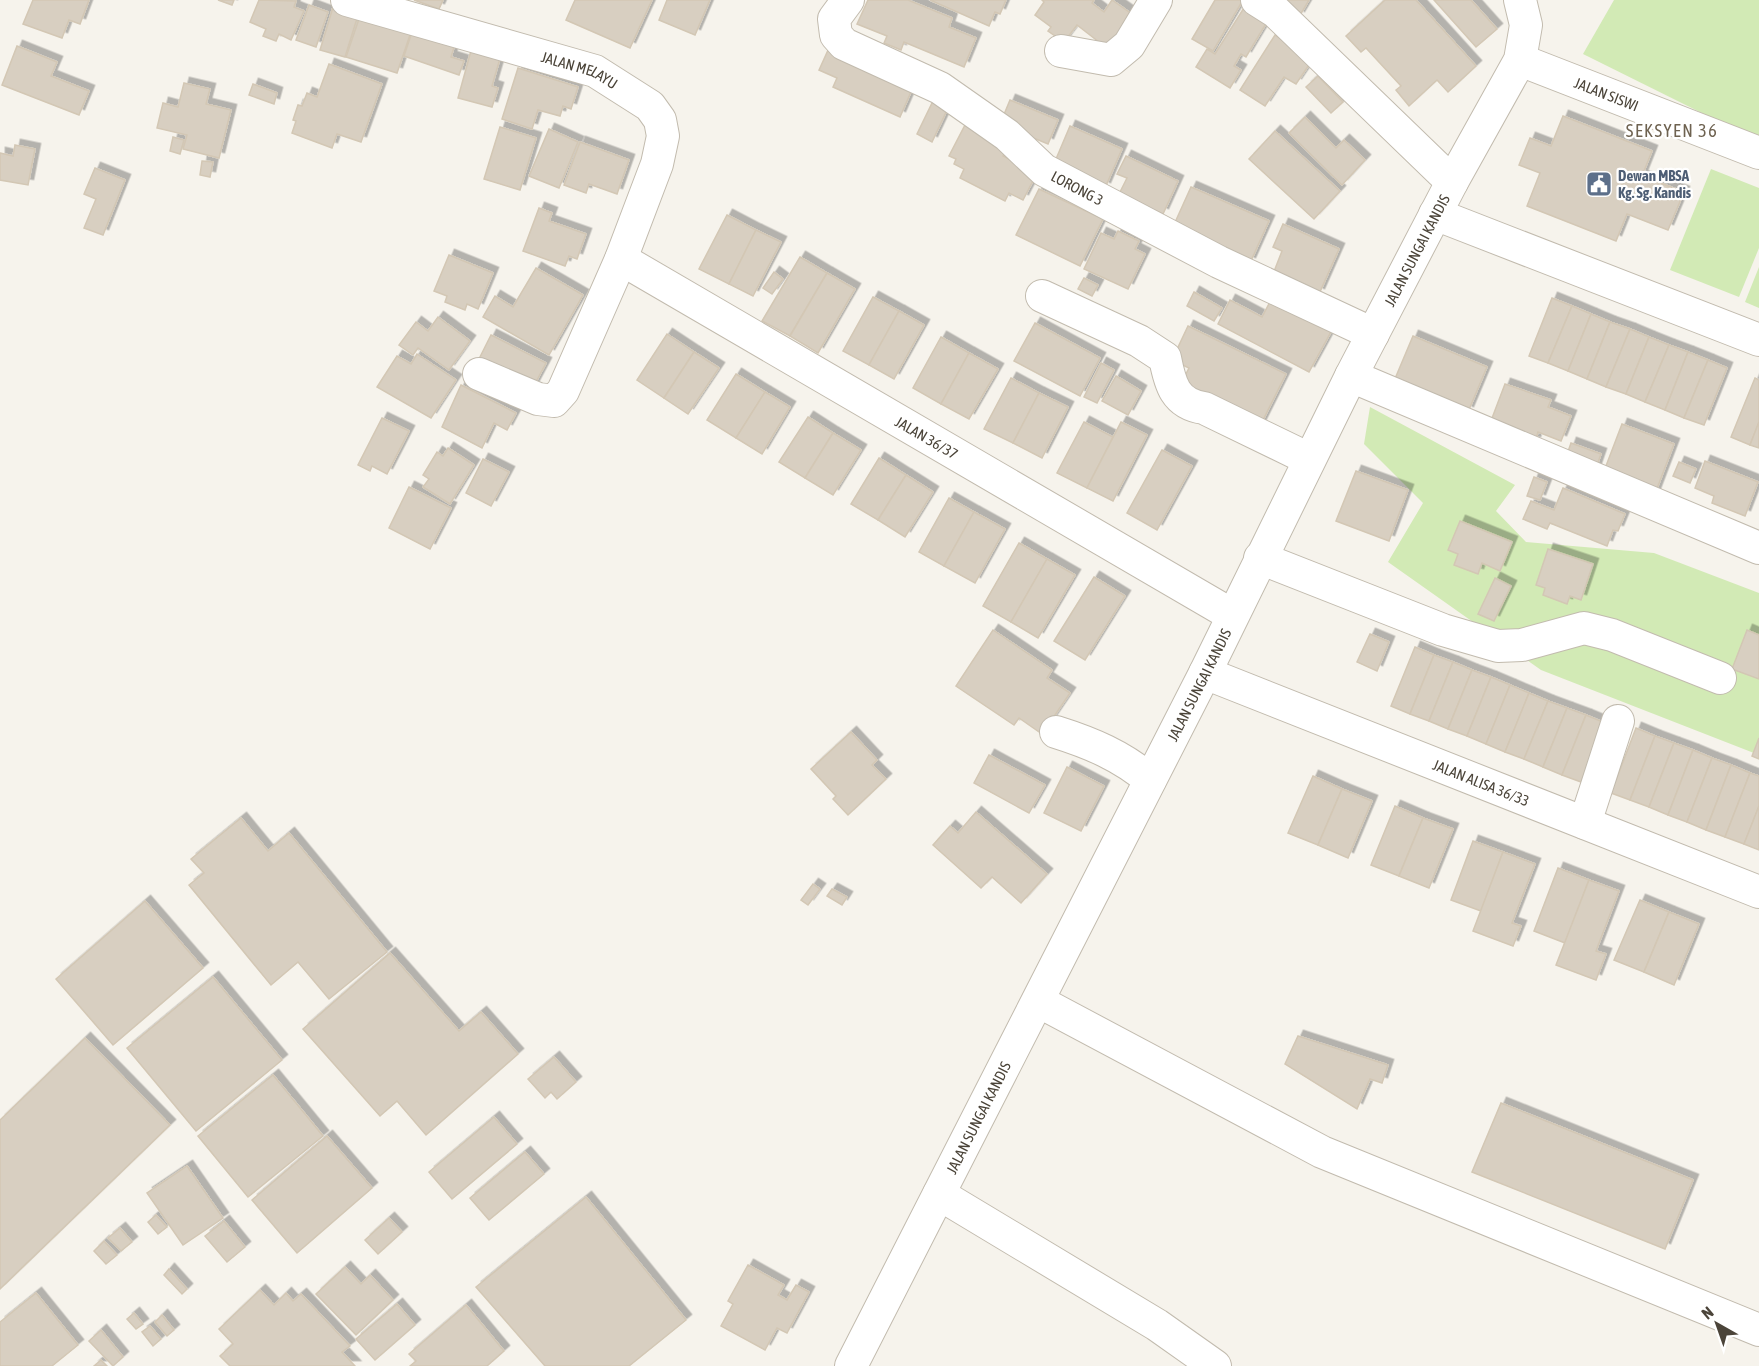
<svg xmlns="http://www.w3.org/2000/svg" width="1759" height="1366" viewBox="0 0 1759 1366" font-family="'Asap Condensed',sans-serif">
<style>
.green{fill:#d2eab5}
.building{fill:#d8cfc1;stroke:#d3c7b4;stroke-width:1.5;filter:url(#shadow)}
.lines{fill:none;stroke-linecap:round;stroke-linejoin:round}
.minor-casing{stroke:#c2bbae;stroke-width:34}
.minor{stroke:#fff;stroke-width:32}
.labels{text-anchor:middle;dominant-baseline:central;stroke-width:4.5;stroke-linejoin:round;paint-order:stroke}
.street-label{font-size:15px;fill:#4b4439;stroke:#fff}
.service-label{font-size:15px;font-weight:bold;fill:#4e5e75;stroke:#fff;text-anchor:start}
.quarter-label{font-size:18px;letter-spacing:1.5px;fill:#6e6250;stroke:#fff}
</style>
<defs>
<filter id="shadow"><feDropShadow dx="5.5" dy="-5.5" stdDeviation="0" flood-color="#0004"/></filter>
</defs>
<rect width="100%" height="100%" fill="#f6f3ec"/>
<g class="green">
<polygon points="1614,0 1759,0 1759,136 1730,127 1583,54"/>
<polygon points="1711,169 1759,188 1759,248 1739,297 1670,270"/>
<polygon points="1759,267 1759,308 1745,302"/>
<polygon points="1370,407 1515,485 1496,511 1526,542 1654,553 1759,593 1759,755 1541,670 1388,562 1423,503 1364,444"/>
</g>
<g class="building">
<polygon points="33,0 89,0 80,24 69,20 62,38 23,24"/>
<polygon points="218,0 234,0 232,5"/>
<polygon points="259,0 296,1 294,7 304,11 291,40 279,34 276,41 263,36 266,29 250,22"/>
<polygon points="414,0 443,0 439,9"/>
<polygon points="575,0 652,0 630,48 566,20"/>
<polygon points="667,0 710,0 695,35 659,20"/>
<polygon points="868,0 908,0 952,18 949,27 976,38 964,67 904,42 901,50 884,43 887,36 857,24"/>
<polygon points="930,0 1006,0 1000,14 995,12 989,26"/>
<polygon points="1042,0 1094,0 1092,3 1104,12 1112,0 1139,19 1108,49 1077,25 1064,42 1048,31 1051,27 1035,15 1044,2"/>
<polygon points="1215,0 1243,0 1213,51 1192,39"/>
<polygon points="1272,0 1309,0 1299,17"/>
<polygon points="1385,0 1416,0 1476,66 1448,92 1437,80 1409,106 1396,90 1401,86 1366,48 1361,52 1346,36"/>
<polygon points="1434,0 1471,0 1497,29 1476,47"/>
<polygon points="1247,3 1270,17 1246,57 1241,54 1234,66 1241,70 1230,88 1196,67 1207,49 1215,54"/>
<polygon points="334,4 359,12 345,57 320,50"/>
<polygon points="309,5 328,12 316,47 296,40"/>
<polygon points="360,16 411,32 397,73 346,57"/>
<polygon points="413,29 455,44 451,57 464,61 459,75 404,56"/>
<polygon points="1275,35 1313,59 1296,84 1284,77 1265,106 1240,90"/>
<polygon points="17,46 57,62 51,76 89,91 79,115 2,85"/>
<polygon points="472,47 501,55 492,86 498,88 492,107 458,98"/>
<polygon points="829,48 914,85 900,117 833,87 837,78 819,70"/>
<polygon points="329,64 382,84 361,142 337,134 332,148 292,133 296,121 293,120 298,105 302,106 307,93 317,97"/>
<polygon points="518,68 578,87 571,109 563,106 560,116 538,110 532,129 502,119"/>
<polygon points="1318,76 1343,102 1331,113 1306,87"/>
<polygon points="184,83 210,89 206,104 231,110 219,158 183,149 187,135 157,128 163,103 178,107"/>
<polygon points="253,84 277,93 274,104 249,95"/>
<polygon points="1010,100 1058,120 1048,144 1000,124"/>
<polygon points="933,101 948,108 932,142 917,134"/>
<polygon points="1563,116 1652,151 1642,176 1684,192 1668,230 1627,214 1616,241 1527,206 1540,173 1519,165 1530,138 1551,146"/>
<polygon points="1305,117 1336,148 1344,140 1365,160 1342,185 1289,133"/>
<polygon points="965,125 1008,146 1003,156 1037,173 1023,200 1009,193 1005,201 960,178 964,169 954,164 956,159 949,156"/>
<polygon points="1070,126 1122,149 1105,188 1053,166"/>
<polygon points="500,127 536,138 520,190 484,179"/>
<polygon points="549,129 578,142 559,188 529,176"/>
<polygon points="1275,131 1340,191 1314,219 1249,159"/>
<polygon points="173,137 184,140 180,154 170,151"/>
<polygon points="580,142 629,160 617,194 589,184 586,193 564,185"/>
<polygon points="15,145 35,149 28,185 0,180 0,153 13,156"/>
<polygon points="1126,156 1178,181 1163,214 1152,209 1146,219 1119,194 1127,178 1117,174"/>
<polygon points="202,161 213,162 210,177 200,175"/>
<polygon points="95,168 125,180 103,235 84,228 96,199 84,194"/>
<polygon points="1191,187 1269,221 1250,263 1172,229"/>
<polygon points="1039,189 1103,219 1080,266 1016,235"/>
<polygon points="539,208 552,213 549,221 586,234 577,259 569,256 565,266 523,251"/>
<polygon points="727,215 756,230 729,284 699,269"/>
<polygon points="1283,224 1339,249 1319,294 1273,274 1282,251 1273,247"/>
<polygon points="756,230 781,242 753,296 729,284"/>
<polygon points="1118,231 1139,241 1135,249 1145,254 1128,289 1084,269 1101,233 1114,239"/>
<polygon points="449,255 493,273 478,309 467,304 465,310 445,302 447,296 434,291"/>
<polygon points="800,257 827,273 790,336 762,321"/>
<polygon points="536,268 583,295 549,355 483,317 495,296 513,307"/>
<polygon points="774,272 783,279 772,294 763,288"/>
<polygon points="827,273 855,289 818,353 790,336"/>
<polygon points="1084,278 1098,285 1092,296 1078,289"/>
<polygon points="1194,292 1222,308 1214,321 1187,306"/>
<polygon points="873,297 899,311 869,365 843,351"/>
<polygon points="1272,298 1332,330 1309,372 1218,324 1230,300 1262,317"/>
<polygon points="1552,298 1572,306 1548,363 1529,356"/>
<polygon points="1572,306 1591,314 1568,371 1548,363"/>
<polygon points="899,311 924,325 894,379 869,365"/>
<polygon points="1591,314 1610,322 1587,379 1568,371"/>
<polygon points="438,317 470,341 449,370 418,348 413,355 399,345 416,322 428,331"/>
<polygon points="1610,322 1630,329 1606,387 1587,379"/>
<polygon points="1035,323 1100,358 1080,396 1014,361"/>
<polygon points="1188,326 1286,374 1257,432 1178,389 1189,368 1172,360"/>
<polygon points="1630,329 1649,337 1626,394 1606,387"/>
<polygon points="667,334 694,352 664,398 637,380"/>
<polygon points="491,335 546,363 529,395 475,367"/>
<polygon points="1413,336 1487,367 1468,412 1394,381"/>
<polygon points="941,337 969,353 941,404 913,388"/>
<polygon points="1649,337 1669,345 1645,402 1626,394"/>
<polygon points="1669,345 1688,352 1665,410 1645,402"/>
<polygon points="694,352 719,368 688,414 664,398"/>
<polygon points="1688,352 1708,360 1684,418 1665,410"/>
<polygon points="969,353 998,369 969,419 941,404"/>
<polygon points="417,354 456,380 431,418 377,387 397,356 411,364"/>
<polygon points="1708,360 1727,368 1704,425 1684,418"/>
<polygon points="1101,363 1114,370 1097,403 1084,397"/>
<polygon points="736,374 765,392 736,438 707,420"/>
<polygon points="1116,376 1141,391 1128,415 1102,401"/>
<polygon points="1011,378 1039,393 1013,443 984,429"/>
<polygon points="1755,378 1759,380 1759,422 1750,445 1731,437"/>
<polygon points="1505,384 1551,400 1548,407 1571,416 1561,441 1538,432 1535,442 1489,426"/>
<polygon points="461,385 516,413 507,430 494,423 482,448 442,427"/>
<polygon points="765,392 790,407 762,454 736,438"/>
<polygon points="1039,393 1068,407 1042,458 1013,443"/>
<polygon points="808,417 833,433 805,478 779,462"/>
<polygon points="382,418 409,431 387,474 372,466 370,471 358,465"/>
<polygon points="1084,422 1113,437 1087,488 1057,473"/>
<polygon points="1121,422 1147,435 1113,501 1087,488"/>
<polygon points="1759,422 1759,448 1750,445"/>
<polygon points="1622,424 1674,444 1653,499 1601,479"/>
<polygon points="833,433 861,450 833,495 805,478"/>
<polygon points="1571,443 1601,454 1594,474 1564,463"/>
<polygon points="448,448 474,465 450,504 423,487 429,479 423,475 437,452 443,456"/>
<polygon points="1162,450 1192,466 1157,530 1127,513"/>
<polygon points="879,458 906,475 878,520 851,504"/>
<polygon points="483,459 509,472 491,506 466,493"/>
<polygon points="1705,461 1758,482 1745,516 1712,503 1714,496 1695,488"/>
<polygon points="1679,462 1696,469 1690,483 1673,476"/>
<polygon points="1356,471 1408,490 1389,541 1336,521"/>
<polygon points="906,475 933,492 905,537 878,520"/>
<polygon points="1534,477 1547,482 1540,500 1527,496"/>
<polygon points="409,487 451,508 430,549 389,528"/>
<polygon points="1563,488 1625,514 1618,531 1613,530 1607,546 1550,523 1547,529 1523,519 1531,501 1554,510"/>
<polygon points="949,498 974,512 944,566 919,552"/>
<polygon points="974,512 1005,529 975,583 944,566"/>
<polygon points="1460,521 1512,542 1500,571 1482,563 1478,574 1454,565 1458,554 1448,550"/>
<polygon points="1019,543 1047,559 1011,622 983,606"/>
<polygon points="1548,549 1593,564 1581,600 1570,596 1567,604 1543,595 1545,588 1536,585"/>
<polygon points="1047,559 1075,575 1038,638 1011,622"/>
<polygon points="1094,577 1125,596 1085,660 1054,641"/>
<polygon points="1495,578 1511,586 1494,621 1478,614"/>
<polygon points="993,630 1052,670 1047,678 1070,693 1042,734 1019,718 1014,725 956,686"/>
<polygon points="1747,630 1759,635 1759,679 1732,669"/>
<polygon points="1370,634 1389,642 1377,671 1357,662"/>
<polygon points="1415,647 1434,655 1410,714 1391,706"/>
<polygon points="1434,655 1453,662 1429,721 1410,714"/>
<polygon points="1453,662 1472,670 1448,729 1429,721"/>
<polygon points="1472,670 1491,677 1467,736 1448,729"/>
<polygon points="1491,677 1510,685 1486,744 1467,736"/>
<polygon points="1510,685 1529,693 1505,752 1486,744"/>
<polygon points="1529,693 1548,701 1524,759 1505,752"/>
<polygon points="1548,701 1567,708 1543,767 1524,759"/>
<polygon points="1567,708 1586,715 1562,775 1543,767"/>
<polygon points="1586,715 1605,723 1581,782 1562,775"/>
<polygon points="1636,728 1655,736 1630,800 1611,793"/>
<polygon points="851,732 877,760 872,765 886,779 848,815 833,799 836,796 811,769"/>
<polygon points="1655,736 1674,743 1649,807 1630,800"/>
<polygon points="1759,738 1759,759 1752,756"/>
<polygon points="1674,743 1693,750 1668,815 1649,807"/>
<polygon points="1693,750 1712,758 1687,822 1668,815"/>
<polygon points="989,755 1045,785 1029,813 974,783"/>
<polygon points="1712,758 1731,765 1706,830 1687,822"/>
<polygon points="1731,765 1750,773 1725,837 1706,830"/>
<polygon points="1067,767 1104,786 1081,831 1044,813"/>
<polygon points="1750,773 1759,776 1759,806 1744,844 1725,837"/>
<polygon points="1313,776 1342,789 1318,845 1288,833"/>
<polygon points="1342,789 1372,801 1348,858 1318,845"/>
<polygon points="1395,806 1423,818 1399,876 1371,865"/>
<polygon points="1759,806 1759,850 1744,844"/>
<polygon points="976,812 1047,874 1021,903 992,877 981,888 933,845 950,826 958,833"/>
<polygon points="241,818 268,851 289,833 387,952 329,999 298,962 271,985 189,885 204,873 191,859"/>
<polygon points="1423,818 1453,829 1429,888 1399,876"/>
<polygon points="1473,841 1503,852 1481,911 1451,900"/>
<polygon points="1503,852 1535,864 1512,923 1521,926 1513,946 1473,931"/>
<polygon points="1558,868 1589,880 1565,943 1534,931"/>
<polygon points="1589,880 1619,891 1596,951 1606,954 1596,980 1556,965"/>
<polygon points="813,884 820,889 808,905 801,900"/>
<polygon points="832,889 847,897 842,905 827,896"/>
<polygon points="1640,900 1669,912 1644,972 1614,960"/>
<polygon points="145,901 203,968 113,1045 56,979"/>
<polygon points="1669,912 1699,924 1674,985 1644,972"/>
<polygon points="390,953 459,1031 481,1012 518,1054 426,1135 397,1101 380,1116 303,1029"/>
<polygon points="213,977 282,1060 196,1131 127,1048"/>
<polygon points="1298,1036 1388,1065 1382,1083 1370,1079 1357,1109 1285,1064"/>
<polygon points="85,1038 170,1125 0,1289 0,1120"/>
<polygon points="554,1057 576,1082 557,1099 551,1092 545,1098 528,1079"/>
<polygon points="273,1075 323,1136 248,1197 198,1136"/>
<polygon points="1501,1103 1693,1180 1665,1249 1472,1172"/>
<polygon points="494,1117 517,1144 452,1199 429,1172"/>
<polygon points="327,1136 372,1188 297,1253 252,1200"/>
<polygon points="525,1152 544,1174 489,1220 470,1198"/>
<polygon points="187,1166 223,1218 183,1245 147,1193"/>
<polygon points="586,1197 686,1320 629,1366 545,1366 476,1287"/>
<polygon points="156,1215 167,1227 158,1234 148,1222"/>
<polygon points="389,1218 402,1232 378,1254 365,1240"/>
<polygon points="224,1221 245,1247 227,1262 205,1236"/>
<polygon points="120,1228 132,1242 121,1251 108,1238"/>
<polygon points="104,1241 117,1255 106,1264 94,1251"/>
<polygon points="748,1265 784,1285 778,1295 787,1300 796,1285 809,1292 787,1333 777,1328 765,1350 721,1326 733,1304 728,1301"/>
<polygon points="345,1267 361,1284 370,1275 393,1300 356,1335 316,1294"/>
<polygon points="169,1269 187,1289 182,1294 164,1275"/>
<polygon points="260,1290 274,1305 286,1293 293,1301 301,1294 350,1346 342,1352 355,1366 230,1366 220,1356 233,1344 219,1329"/>
<polygon points="36,1293 78,1345 52,1366 0,1366 0,1322"/>
<polygon points="397,1304 415,1325 375,1360 356,1339"/>
<polygon points="466,1305 504,1351 487,1366 410,1366 416,1361 409,1354"/>
<polygon points="134,1313 143,1324 136,1329 127,1319"/>
<polygon points="162,1315 174,1330 167,1336 155,1322"/>
<polygon points="150,1326 161,1339 153,1346 142,1332"/>
<polygon points="101,1330 123,1357 113,1366 89,1341"/>
<polygon points="101,1360 107,1366 94,1366"/>
</g>
<g class="lines">
<defs>
<g id="minor">
<path id="s1" d="M347,0L595,71L650,106L660,120L663,136L657,164L621,259L563,391L554,401L538,399L479,374"/>
<path id="s2" d="M848,0L834,19L836,35L844,44L940,88L1007,135L1044,170L1219,262L1373,334"/>
<polyline points="1257,0 1276,12 1452,182"/>
<polyline points="1061,51 1111,60 1129,45 1156,0"/>
<path id="s3" d="M1520,60L1759,153"/>
<polyline points="1435,214 1759,340"/>
<path id="s4" d="M621,259L1232,615"/>
<path d="M1042,296L1139,341L1165,358C1170,384 1175,404 1204,408L1309,459"/>
<polyline points="1351,376 1759,548"/>
<polyline points="1260,558 1443,630 1498,646 1522,645 1584,628 1612,635 1720,678"/>
<path id="s5" d="M1205,673L1759,892"/>
<path d="M1056,732C1091,743 1122,756 1150,780"/>
<polyline points="1585,823 1618,721"/>
<polyline points="1038,1001 1322,1152 1759,1330"/>
<polyline points="939,1194 1157,1325 1215,1366"/>
<path id="s6" d="M851,1366L1205,673L1351,376L1452,182L1520,60L1526,25L1520,0"/>
</g>
</defs>
<use href="#minor" class="minor-casing"/>
<use href="#minor" class="minor"/>
</g>
<defs>
<symbol id="civic-square" viewBox="-11 -11 22 22"><rect x="-9" y="-9" width="18" height="18" rx="4" fill="#5c6f8a" stroke="#fff"/><path d="M-.6-6.5H3V-4.5H.6V-3L4-1V1h2V6H-6V1h2V-1L-.6-3ZM-1.2 2.5V6h2.4V2.5Z" fill="#fff"/></symbol>
</defs>
<g fill-rule="evenodd">
<use href="#civic-square" x="1584" y="169" width="30" height="30"/>
</g>
<g class="labels">
<g class="street-label">
<text stroke="none"><textPath href="#s1" startOffset="243">JALAN MELAYU</textPath></text>
<text stroke="none"><textPath href="#s3" startOffset="93">JALAN SISWI</textPath></text>
<text stroke="none"><textPath href="#s2" startOffset="328">LORONG 3</textPath></text>
<text stroke="none"><textPath href="#s6" startOffset="1251">JALAN SUNGAI KANDIS</textPath></text>
<text stroke="none"><textPath href="#s4" startOffset="354">JALAN 36/37</textPath></text>
<text stroke="none"><textPath href="#s6" startOffset="765">JALAN SUNGAI KANDIS</textPath></text>
<text stroke="none"><textPath href="#s5" startOffset="297">JALAN ALISA 36/33</textPath></text>
<text stroke="none"><textPath href="#s6" startOffset="279">JALAN SUNGAI KANDIS</textPath></text>
</g>
<g class="service-label">
<text x="1618" y="175">Dewan MBSA<tspan x="1618" dy="17">Kg. Sg. Kandis</tspan></text>
</g>
<g class="quarter-label">
<text x="1672" y="130">SEKSYEN 36</text>
</g>
</g>
<g transform="translate(1717 1324) rotate(320)" stroke="#ffffff" stroke-width="4.5" paint-order="stroke">
<path d="M0-4.5L10 22L0 15L-10 22Z" fill="#4b4439"/>
<text y="-9" font-size="16" font-weight="bold" text-anchor="middle" fill="#4b4439">N</text>
</g>
</svg>
